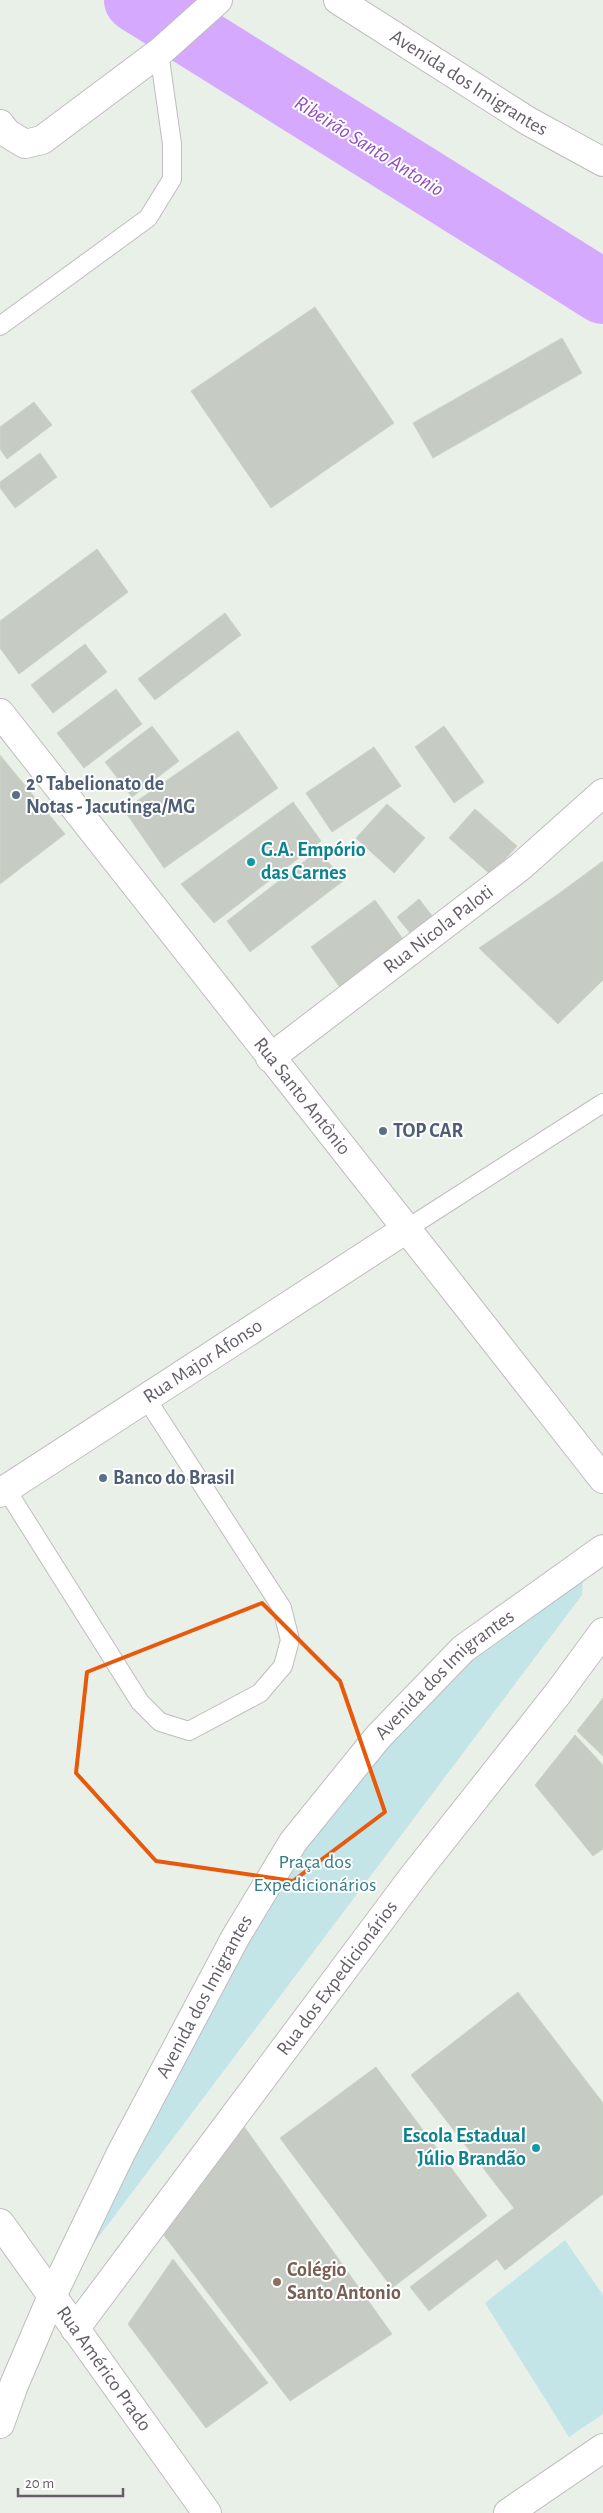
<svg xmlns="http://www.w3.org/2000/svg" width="603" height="2513" viewBox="0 0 603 2513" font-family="'Alegreya Sans',sans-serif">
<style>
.green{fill:#c4e5e7}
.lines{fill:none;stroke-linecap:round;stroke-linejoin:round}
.river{stroke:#d4a9fe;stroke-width:64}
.building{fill:#c6cbc3;stroke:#c9d5c5}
.service-casing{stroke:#c1bbc2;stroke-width:20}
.minor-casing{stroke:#c1bbc2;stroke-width:30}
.tertiary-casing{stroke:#c1bbc2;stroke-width:30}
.service{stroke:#fff;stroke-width:18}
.minor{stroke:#fff;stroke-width:28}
.tertiary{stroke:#fff;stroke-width:28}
.marked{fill:none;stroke:#e8590c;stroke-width:4;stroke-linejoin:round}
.service-dot{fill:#5c6f8a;stroke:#fff;stroke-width:2}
.culture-dot{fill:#0f9aa8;stroke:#fff;stroke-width:2}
.education-dot{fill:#8d6e63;stroke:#fff;stroke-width:2}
.labels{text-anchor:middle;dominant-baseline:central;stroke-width:4;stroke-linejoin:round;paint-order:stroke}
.street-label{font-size:20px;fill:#645e67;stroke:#fff}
.service-label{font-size:20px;font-weight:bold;fill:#4e5e75;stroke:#fff;text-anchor:start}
.culture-label{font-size:20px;font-weight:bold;fill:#0d838f;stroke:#fff;text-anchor:start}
.park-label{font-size:20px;fill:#367d86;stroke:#fff}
.education-label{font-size:20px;font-weight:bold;fill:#785e54;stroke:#fff;text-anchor:start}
.water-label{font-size:21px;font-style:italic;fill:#904ac3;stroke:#fff}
</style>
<rect width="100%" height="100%" fill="#e9f0e7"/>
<g class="green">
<polygon points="584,1564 582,1595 67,2279 99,2166 277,1846 385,1715"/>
<polygon points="565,2240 603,2295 603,2414 569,2437 485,2303"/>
</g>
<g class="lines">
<polyline class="river" points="136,0 603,292"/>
</g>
<g class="building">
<polygon points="315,307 394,423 271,508 191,391"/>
<polygon points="562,338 582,373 433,458 413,423"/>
<polygon points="34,402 52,425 7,459 0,449 0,427"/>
<polygon points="40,453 57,477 15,508 0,488 0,482"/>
<polygon points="97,549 128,592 19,674 0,648 0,621"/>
<polygon points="225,613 241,635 155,700 138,679"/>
<polygon points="85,644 107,672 53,713 31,685"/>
<polygon points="116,689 142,724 84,768 57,733"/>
<polygon points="152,726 179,761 132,797 105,762"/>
<polygon points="444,726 484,782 454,803 415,747"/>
<polygon points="238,731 278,788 164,868 124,810"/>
<polygon points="374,747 401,786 332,832 306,793"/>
<polygon points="0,755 65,834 0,884"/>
<polygon points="293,802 321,841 214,923 181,884"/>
<polygon points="387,804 425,838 394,873 356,838"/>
<polygon points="475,809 517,846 491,875 449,838"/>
<polygon points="319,850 343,881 250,952 227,921"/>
<polygon points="603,861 603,980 558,1024 479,948 557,895"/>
<polygon points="419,899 437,922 416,940 397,917"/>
<polygon points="375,900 405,942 341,989 311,947"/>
<polygon points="603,1698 603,1756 577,1731"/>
<polygon points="575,1735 603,1765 603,1849 593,1856 535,1785"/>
<polygon points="518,1992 603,2103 603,2194 505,2270 497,2259 429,2311 410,2287 514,2208 411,2075"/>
<polygon points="376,2067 487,2216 392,2288 280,2138"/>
<polygon points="243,2125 392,2334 290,2401 160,2230"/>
<polygon points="173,2259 268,2383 206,2428 128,2324"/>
</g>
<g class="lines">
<defs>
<g id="service">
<polyline points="0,326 148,218 172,179 172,144 159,52"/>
<polyline points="408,1228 603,1103"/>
<polyline points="6,1489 140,1702 160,1722 189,1731 260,1693 283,1666 290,1640 282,1608 146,1398"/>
</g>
<g id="minor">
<polyline points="0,124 7,133 25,144 42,140 161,51 218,0"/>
<path id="s1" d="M270,1058L520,867L603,793"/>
<path id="s2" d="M0,1493L408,1228"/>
<path id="s3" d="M75,2329L412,1878L559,1692L603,1632"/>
<polyline points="0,2424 14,2385 52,2296"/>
<polyline points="508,2513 603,2448"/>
</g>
<g id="tertiary">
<path id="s4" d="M338,0L528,121L603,162"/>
<path id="s5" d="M0,713C201,969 403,1223 603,1479"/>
<path id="s6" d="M0,2223L207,2513"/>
<path id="s7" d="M52,2296L121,2153L235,1938L293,1842L378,1737L463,1649L603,1549"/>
</g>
</defs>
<use href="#service" class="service-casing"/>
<use href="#minor" class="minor-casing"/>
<use href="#tertiary" class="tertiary-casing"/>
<use href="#service" class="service"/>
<use href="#minor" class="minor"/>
<use href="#tertiary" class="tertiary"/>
</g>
<path class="marked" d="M262,1603L340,1681L385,1812L293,1881L156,1861L76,1773L87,1672Z"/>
<g class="service-dot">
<circle cx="16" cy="795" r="5"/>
<circle cx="383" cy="1131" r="5"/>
<circle cx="103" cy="1478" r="5"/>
</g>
<g class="culture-dot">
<circle cx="251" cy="862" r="5"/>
<circle cx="536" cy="2148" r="5"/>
</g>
<circle class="education-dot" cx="277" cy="2282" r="5"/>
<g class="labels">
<g class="street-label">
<text stroke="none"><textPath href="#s4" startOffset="155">Avenida dos Imigrantes</textPath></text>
<text stroke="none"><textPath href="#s1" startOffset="212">Rua Nicola Paloti</textPath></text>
<text stroke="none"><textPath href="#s5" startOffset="488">Rua Santo Antônio</textPath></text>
<text stroke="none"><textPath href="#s2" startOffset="242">Rua Major Afonso</textPath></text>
<text stroke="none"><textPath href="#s7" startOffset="741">Avenida dos Imigrantes</textPath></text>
<text stroke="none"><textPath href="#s3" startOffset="438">Rua dos Expedicionários</textPath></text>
<text stroke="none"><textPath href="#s7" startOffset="336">Avenida dos Imigrantes</textPath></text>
<text stroke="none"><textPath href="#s6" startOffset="179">Rua Américo Prado</textPath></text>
</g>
<g class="service-label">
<text x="26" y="784">2⁰ Tabelionato de<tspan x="26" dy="23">Notas - Jacutinga/MG</tspan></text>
<text x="393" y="1131">TOP CAR</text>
<text x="113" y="1478">Banco do Brasil</text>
</g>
<g class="culture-label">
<text x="261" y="850">G.A. Empório<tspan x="261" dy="23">das Carnes</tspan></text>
<text x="526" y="2136" text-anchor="end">Escola Estadual<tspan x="526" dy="23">Júlio Brandão</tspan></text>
</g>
<g class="park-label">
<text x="315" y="1862">Praça dos<tspan x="315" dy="23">Expedicionários</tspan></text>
</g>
<g class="education-label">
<text x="287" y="2270">Colégio<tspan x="287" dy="23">Santo Antonio</tspan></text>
</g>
<g class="water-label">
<text transform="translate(369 146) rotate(32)">Ribeirão Santo Antonio</text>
</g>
</g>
<path d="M18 2488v8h105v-8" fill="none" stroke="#645e67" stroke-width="2.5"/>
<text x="25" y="2488" font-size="15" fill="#645e67" stroke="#ffffff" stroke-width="4" paint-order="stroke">20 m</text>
</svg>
